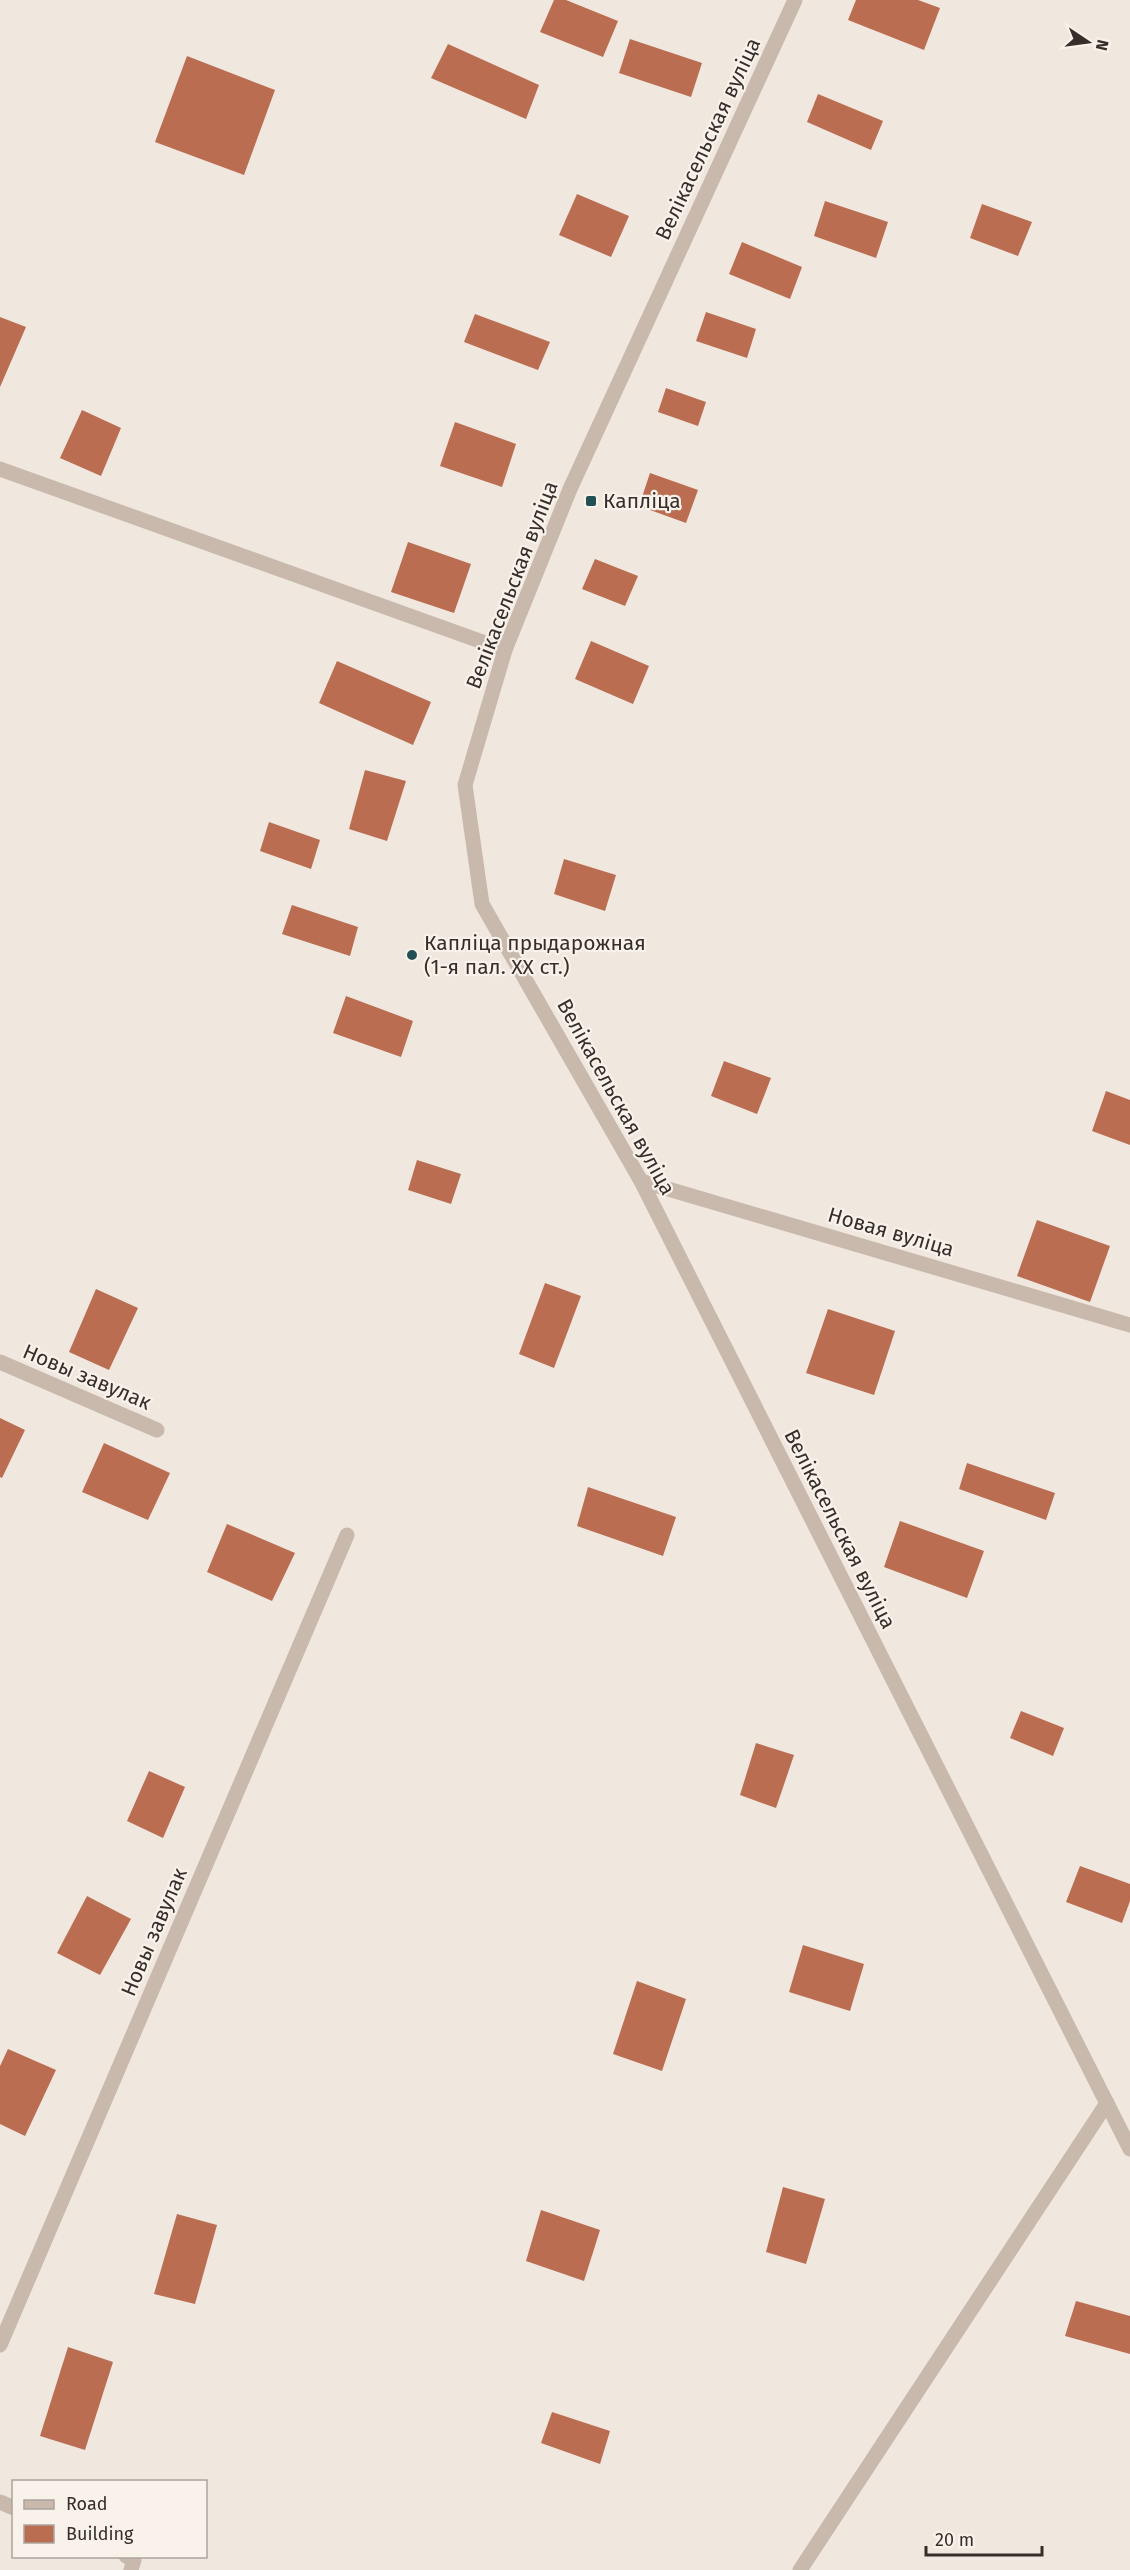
<svg xmlns="http://www.w3.org/2000/svg" width="1130" height="2570" viewBox="0 0 1130 2570" font-family="'Fira Sans',sans-serif">
<style>
.building{fill:#bb6d52}
.lines{fill:none;stroke-linecap:round;stroke-linejoin:round}
.minor{stroke:#c8b9ac;stroke-width:15}
.poi-dot{fill:#235054;stroke:#f8f2eb;stroke-width:2}
.labels{text-anchor:middle;dominant-baseline:central;stroke-width:4.5;stroke-linejoin:round;paint-order:stroke}
.street-label{font-size:21px;fill:#362e2a;stroke:#f8f2eb}
.poi-label{font-size:21px;fill:#362e2a;stroke:#f8f2eb;text-anchor:start}
</style>
<rect width="100%" height="100%" fill="#f0e8df"/>
<g class="building">
<polygon points="554,0 566,0 618,21 603,57 540,32"/>
<polygon points="856,0 918,0 940,8 924,50 848,20"/>
<polygon points="630,39 702,63 691,97 619,73"/>
<polygon points="448,44 539,85 526,119 431,78"/>
<polygon points="187,56 275,90 244,175 155,142"/>
<polygon points="818,94 883,121 871,150 807,122"/>
<polygon points="577,194 629,216 611,257 559,235"/>
<polygon points="825,201 888,222 876,258 814,236"/>
<polygon points="982,204 1032,222 1018,256 970,238"/>
<polygon points="742,242 802,267 790,299 729,274"/>
<polygon points="706,312 756,329 747,358 696,341"/>
<polygon points="475,314 550,342 538,370 464,342"/>
<polygon points="0,317 26,327 0,387"/>
<polygon points="666,388 706,402 698,426 658,412"/>
<polygon points="82,410 121,428 101,476 60,458"/>
<polygon points="455,422 516,444 502,487 440,466"/>
<polygon points="650,473 698,490 686,523 639,506"/>
<polygon points="408,542 471,564 454,613 391,592"/>
<polygon points="595,559 638,576 625,606 582,589"/>
<polygon points="591,641 649,666 633,704 575,679"/>
<polygon points="337,661 431,702 413,745 319,703"/>
<polygon points="365,770 406,781 387,841 349,829"/>
<polygon points="269,822 320,840 311,869 260,851"/>
<polygon points="564,859 616,875 605,911 554,894"/>
<polygon points="292,905 358,927 350,956 282,934"/>
<polygon points="346,996 413,1021 401,1057 333,1033"/>
<polygon points="724,1061 771,1078 757,1114 711,1096"/>
<polygon points="1106,1091 1130,1100 1130,1145 1092,1131"/>
<polygon points="417,1160 461,1174 451,1204 408,1190"/>
<polygon points="1037,1220 1110,1246 1090,1302 1017,1276"/>
<polygon points="545,1283 581,1296 554,1368 519,1354"/>
<polygon points="96,1289 138,1308 109,1370 69,1352"/>
<polygon points="828,1309 895,1331 874,1395 806,1373"/>
<polygon points="0,1418 25,1430 2,1478 0,1477"/>
<polygon points="104,1443 170,1473 148,1520 82,1492"/>
<polygon points="967,1463 1055,1493 1046,1520 959,1489"/>
<polygon points="588,1487 676,1517 663,1556 577,1526"/>
<polygon points="900,1521 984,1551 967,1598 884,1567"/>
<polygon points="227,1524 295,1553 272,1601 207,1572"/>
<polygon points="1021,1711 1064,1728 1053,1756 1010,1738"/>
<polygon points="756,1743 794,1755 776,1808 740,1795"/>
<polygon points="149,1771 185,1787 163,1838 127,1821"/>
<polygon points="1080,1866 1130,1884 1130,1901 1122,1923 1066,1902"/>
<polygon points="87,1896 131,1919 100,1975 57,1953"/>
<polygon points="803,1945 864,1964 850,2011 789,1992"/>
<polygon points="637,1981 686,1999 662,2071 613,2054"/>
<polygon points="8,2049 56,2070 25,2136 0,2124 0,2066"/>
<polygon points="783,2187 825,2199 806,2264 766,2252"/>
<polygon points="541,2210 600,2230 584,2281 526,2261"/>
<polygon points="177,2214 217,2225 195,2304 154,2294"/>
<polygon points="1076,2301 1130,2316 1130,2354 1065,2336"/>
<polygon points="68,2347 113,2362 85,2450 40,2436"/>
<polygon points="552,2412 610,2431 600,2464 541,2443"/>
</g>
<g class="lines">
<g class="minor">
<polyline points="795,0 570,489 505,650 465,785 482,904 641,1181 1130,2149"/>
<polyline points="0,469 505,650"/>
<polyline points="641,1181 1130,1325"/>
<polyline points="0,1362 157,1430"/>
<polyline points="0,2345 347,1535"/>
<polyline points="0,2502 14,2508"/>
<polyline points="126,2556 134,2560 131,2570"/>
<polyline points="800,2570 1107,2103"/>
</g>
</g>
<g class="poi-dot">
<rect x="585" y="495" width="12" height="12" rx="3"/>
<circle cx="412" cy="955" r="6"/>
</g>
<g class="labels">
<g class="street-label">
<text transform="translate(708 139) rotate(-65)">Велікасельская вуліца</text>
<text transform="translate(512 585) rotate(-69)">Велікасельская вуліца</text>
<text transform="translate(616 1097) rotate(61)">Велікасельская вуліца</text>
<text transform="translate(891 1232) rotate(16)">Новая вуліца</text>
<text transform="translate(87 1377) rotate(23)">Новы завулак</text>
<text transform="translate(840 1529) rotate(63)">Велікасельская вуліца</text>
<text transform="translate(154 1932) rotate(-67)">Новы завулак</text>
</g>
<g class="poi-label">
<text x="603" y="501">Капліца</text>
<text x="424" y="943">Капліца прыдарожная<tspan x="424" dy="24">(1-я пал. XX ст.)</tspan></text>
</g>
</g>
<rect x="12" y="2480" width="195" height="78" fill="#f8f2eb" stroke="#aaa49e" stroke-width="1.5"/>
<rect x="24" y="2500" width="30" height="9" fill="#c8b9ac" stroke="#aaa49e" stroke-width="1.5"/>
<text x="66" y="2510" font-size="18" fill="#362e2a">Road</text>
<rect x="24" y="2525" width="30" height="18" fill="#bb6d52" stroke="#aaa49e" stroke-width="1.5"/>
<text x="66" y="2540" font-size="18" fill="#362e2a">Building</text>
<g transform="translate(1088 42) rotate(103)" stroke="#f8f2eb" stroke-width="4.5" paint-order="stroke">
<path d="M0-4.5L10 22L0 15L-10 22Z" fill="#362e2a"/>
<text y="-9" font-size="16" font-weight="bold" text-anchor="middle" fill="#362e2a">N</text>
</g>
<path d="M926 2546v9h116v-9" fill="none" stroke="#362e2a" stroke-width="3"/>
<text x="935" y="2546" font-size="18" fill="#362e2a" stroke="#f8f2eb" stroke-width="4.5" paint-order="stroke">20 m</text>
</svg>
